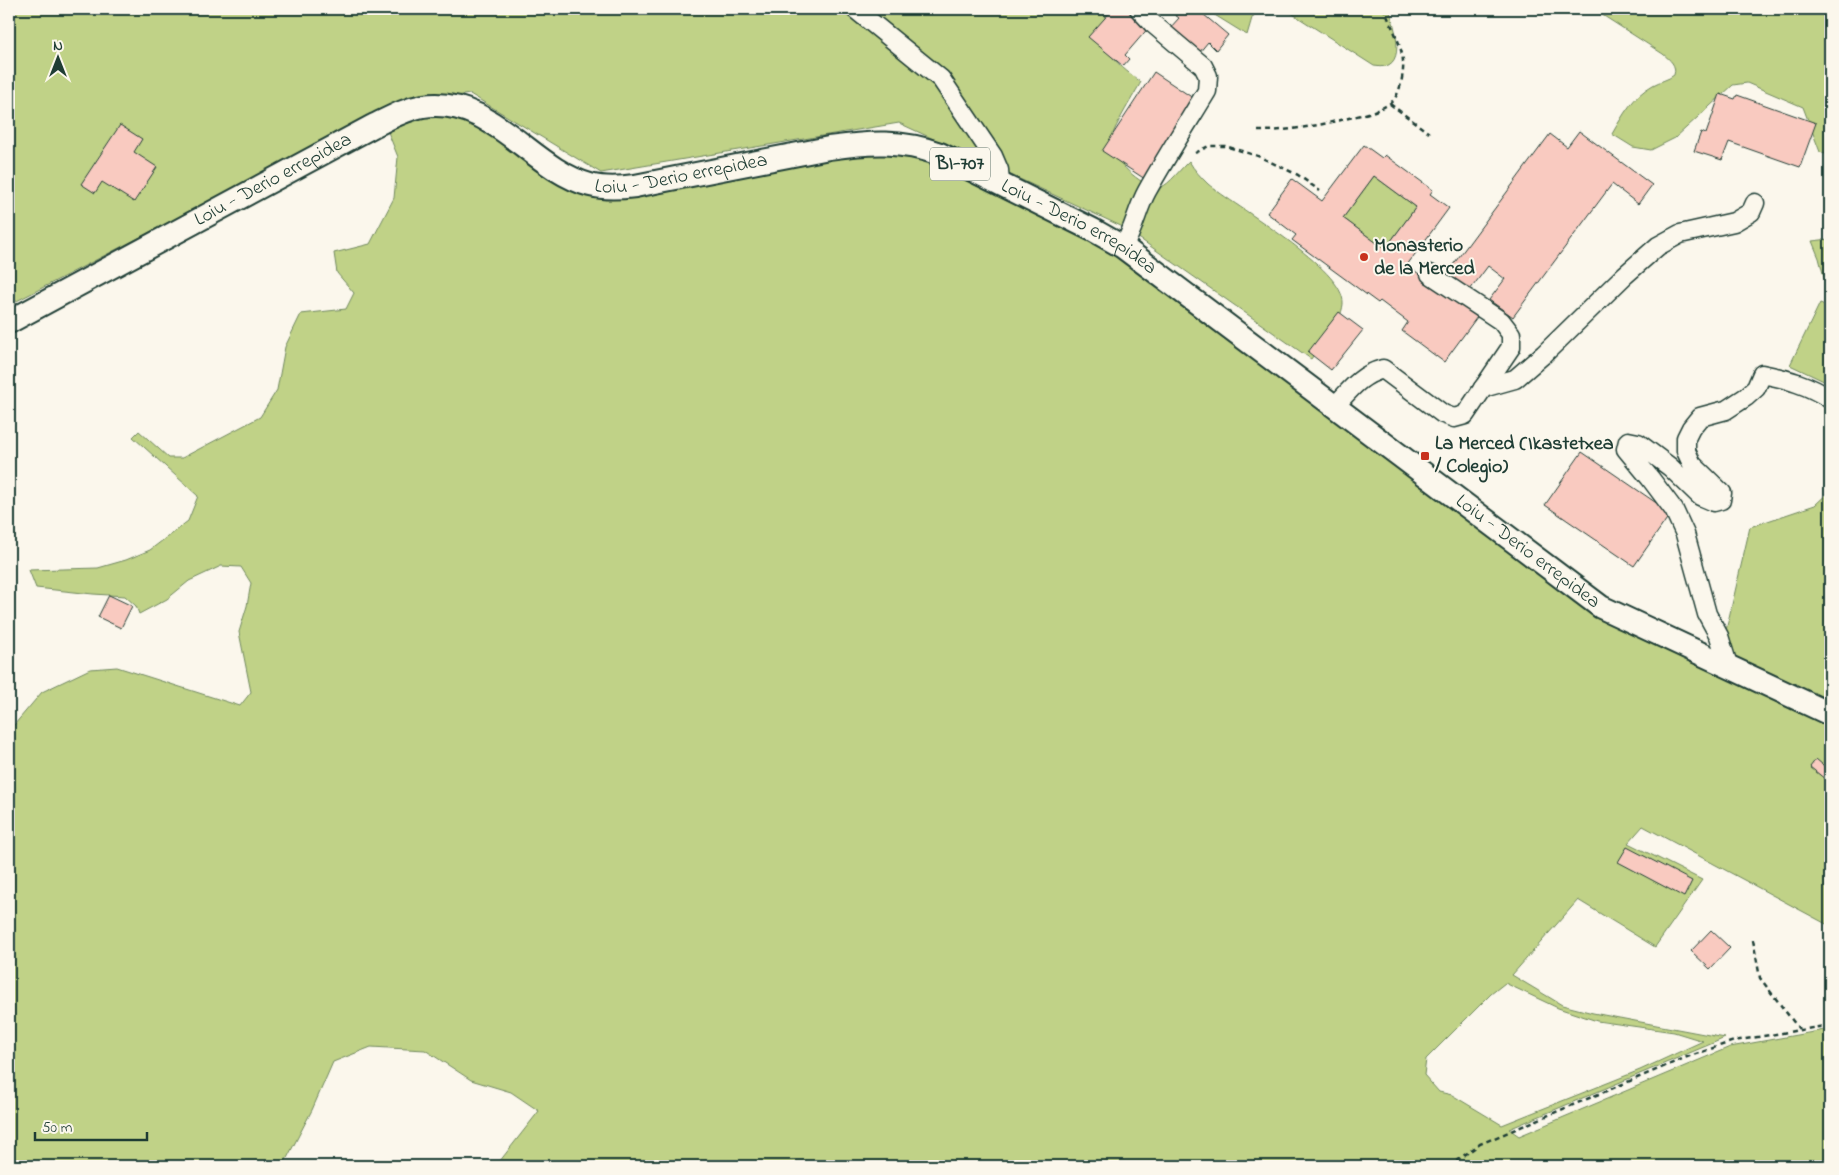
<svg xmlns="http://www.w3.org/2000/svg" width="1839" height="1175" viewBox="0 0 1839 1175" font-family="'Indie Flower',sans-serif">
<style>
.green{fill:#c0d287;stroke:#70885e;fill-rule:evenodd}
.building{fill:#f9cac0;stroke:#1f3d34;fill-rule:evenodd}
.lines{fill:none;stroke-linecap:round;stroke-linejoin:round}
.minor-casing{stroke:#1f3d34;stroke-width:21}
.major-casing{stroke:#1f3d34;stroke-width:26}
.path{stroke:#1f3d34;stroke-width:2.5;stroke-dasharray:5 4;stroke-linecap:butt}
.minor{stroke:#fbf7ec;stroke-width:18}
.major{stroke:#fbf7ec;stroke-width:22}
.poi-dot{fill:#c8321e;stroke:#fbf7ec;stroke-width:2}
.labels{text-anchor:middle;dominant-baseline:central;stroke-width:4;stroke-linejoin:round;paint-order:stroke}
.shield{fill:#fbf7ec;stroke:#61756b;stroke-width:1}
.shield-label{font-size:19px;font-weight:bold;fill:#1f3d34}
.street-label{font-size:20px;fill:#1f3d34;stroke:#fbf7ec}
.poi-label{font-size:20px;font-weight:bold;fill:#1f3d34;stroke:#fbf7ec;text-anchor:start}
</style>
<rect width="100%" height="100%" fill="#fbf7ec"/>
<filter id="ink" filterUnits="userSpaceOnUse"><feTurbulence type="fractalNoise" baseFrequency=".02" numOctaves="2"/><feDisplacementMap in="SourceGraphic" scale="10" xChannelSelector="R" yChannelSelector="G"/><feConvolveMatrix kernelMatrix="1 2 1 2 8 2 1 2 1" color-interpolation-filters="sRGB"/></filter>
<g filter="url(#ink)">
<g class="green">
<path d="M9,9H1109C1090,43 1115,63 1141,82C1135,93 1114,127 1112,137C1112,141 1114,152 1116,156C1120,166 1149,192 1161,187C1169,185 1182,167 1189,161C1194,170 1201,177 1208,184C1234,206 1346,269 1343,304C1341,324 1322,343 1311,359L1123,227L899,123L601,173L470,94L397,104L9,305Z"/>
<polygon points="1205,9 1258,9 1252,18 1247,35"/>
<path d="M1285,9H1389C1395,26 1409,73 1374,66Z"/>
<path d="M1593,9H1830V156L1820,152L1803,107L1747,83L1733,85L1675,138L1651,150L1633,147L1612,134C1623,115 1633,96 1653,85C1660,81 1668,80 1674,75C1677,65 1670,60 1663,54Z"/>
<path d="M450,115L471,120L578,189L849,153L916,154L1125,257L1509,548L1830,722V926L1643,826L1628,843L1702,880L1655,947L1578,900L1512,975L1562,1005L1593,1013L1725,1038L1509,1129L1519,1136L1730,1047L1830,1029V1166H496L539,1111L511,1092L471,1080L425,1050L371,1047L333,1062L312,1110L284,1164L281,1166H9V731L42,692L90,669L117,667L240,706L251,692L239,632L247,606L251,583L241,567L221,566L189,581L167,599L139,614L136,606L125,596L93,594L36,588L29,570L98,568L126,560L150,550L188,521L198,496L133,437L139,431L169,458H182L260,417L277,390L285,347L301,314L346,309L354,293L337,273L334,253L370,244L394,198L398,157L388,132L424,116ZM1505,983L1558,1008L1597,1021L1674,1032L1703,1041L1640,1070L1502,1125L1452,1095L1439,1092L1424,1075L1426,1059L1491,994Z"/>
<polygon points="1374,176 1416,207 1385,249 1343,218"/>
<polygon points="1830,239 1830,300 1819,258 1812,241"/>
<polygon points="1820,303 1830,307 1830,384 1790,365"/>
<polygon points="1830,491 1830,701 1775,682 1721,652 1750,527 1815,505"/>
</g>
<g class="building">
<polygon points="1111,9 1135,9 1150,26 1125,55 1129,59 1123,66 1088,37 1112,10"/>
<polygon points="1174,9 1197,9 1228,35 1216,50 1208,42 1199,53 1170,28 1179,18 1171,12"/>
<polygon points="1154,72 1196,100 1145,179 1102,151"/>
<polygon points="1720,94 1735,99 1737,95 1816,123 1800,167 1729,142 1722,160 1694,151 1701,132 1706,134"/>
<polygon points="120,125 142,139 134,152 157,167 134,202 102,182 95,193 81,184"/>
<polygon points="1579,131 1652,185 1638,204 1612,184 1513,317 1489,300 1505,279 1488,266 1467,294 1444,277 1550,134 1567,147"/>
<path d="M1364,145L1382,158L1385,155L1433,190L1430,194L1449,208L1407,265L1477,317L1444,362L1402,331L1408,322L1380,301L1378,303L1292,240L1296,235L1267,213L1292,179L1322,201ZM1374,176L1416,207L1385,249L1343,218Z"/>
<polygon points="1339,312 1363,330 1331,370 1308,352"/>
<polygon points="1582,452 1671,513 1634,566 1545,505"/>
<polygon points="109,595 132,606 121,628 98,617"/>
<polygon points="1816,759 1830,771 1830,783 1810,767"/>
<polygon points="1627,847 1692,881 1684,897 1618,862"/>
<polygon points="1711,930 1730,948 1710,969 1691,951"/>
</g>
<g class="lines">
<defs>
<g id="minor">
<polyline points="855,9 941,79 993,156 999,170 1000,184"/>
<path d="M1123,247C1134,230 1137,209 1147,191C1166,157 1187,124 1207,91L1208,76L1203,66L1152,23L1139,9"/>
<polyline points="1483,388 1515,379 1544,354 1625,275 1658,246 1680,234 1734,222 1751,212 1755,203"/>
<path d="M1334,407C1350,390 1360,375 1383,369L1443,414L1454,418L1465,415L1511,347V334L1501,321L1430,274"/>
<path d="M1728,665L1719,636L1707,614L1685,534L1674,510L1650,478L1626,449L1628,441L1638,443L1670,467L1700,496L1714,502L1721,500L1722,493L1692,464L1686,451V438L1691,428L1700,417L1726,410L1746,397L1756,388L1762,374C1787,379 1809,385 1830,399"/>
</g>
<g id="major">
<path id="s1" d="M9,322L373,126C390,118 405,109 423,106C493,96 529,168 590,185C605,189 620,188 635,186L829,148C870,142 901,140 940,154L1093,230L1123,247L1601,607L1830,714"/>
</g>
</defs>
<use href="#minor" class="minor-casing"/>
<use href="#major" class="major-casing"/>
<g class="path">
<polyline points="1390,104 1429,133"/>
<path d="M1258,131C1291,131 1322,125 1353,117C1365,114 1378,111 1389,104C1399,97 1402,82 1403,70C1405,49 1392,28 1384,9"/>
<polyline points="1195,153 1209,146 1225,146 1258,156 1298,175 1320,191"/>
<polyline points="1753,940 1760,978 1799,1029"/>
<polyline points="1449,1166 1480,1144 1687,1057 1734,1041 1830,1025"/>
</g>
<use href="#minor" class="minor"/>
<use href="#major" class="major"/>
</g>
</g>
<g class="poi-dot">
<circle cx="1364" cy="257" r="5"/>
<rect x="1420" y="451" width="10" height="10" rx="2.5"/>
</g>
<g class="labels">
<rect class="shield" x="930" y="147.5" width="60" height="33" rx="4"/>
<g class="shield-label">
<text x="960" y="164">BI-707</text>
</g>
<g class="street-label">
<text stroke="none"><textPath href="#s1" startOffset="749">Loiu - Derio errepidea</textPath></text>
<text stroke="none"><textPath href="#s1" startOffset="300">Loiu - Derio errepidea</textPath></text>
<text stroke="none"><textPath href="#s1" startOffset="1169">Loiu - Derio errepidea</textPath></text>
<text stroke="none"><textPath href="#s1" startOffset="1724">Loiu - Derio errepidea</textPath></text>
</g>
<g class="poi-label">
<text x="1374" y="246">Monasterio<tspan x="1374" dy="23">de la Merced</tspan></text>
<text x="1435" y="444">La Merced (Ikastetxea<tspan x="1435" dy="23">/ Colegio)</tspan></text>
</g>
</g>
<rect width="1839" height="1175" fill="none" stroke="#fbf7ec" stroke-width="30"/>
<rect x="15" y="15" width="1809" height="1145" fill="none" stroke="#1f3d34" stroke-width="2" filter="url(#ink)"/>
<g transform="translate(58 58)" stroke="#fbf7ec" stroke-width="4" paint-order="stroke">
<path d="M0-4L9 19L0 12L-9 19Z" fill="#1f3d34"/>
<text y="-8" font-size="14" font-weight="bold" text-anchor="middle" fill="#1f3d34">N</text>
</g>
<path d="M35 1132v8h112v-8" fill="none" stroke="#1f3d34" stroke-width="2.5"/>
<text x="42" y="1132" font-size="15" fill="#1f3d34" stroke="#fbf7ec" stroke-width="4" paint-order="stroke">50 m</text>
</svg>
